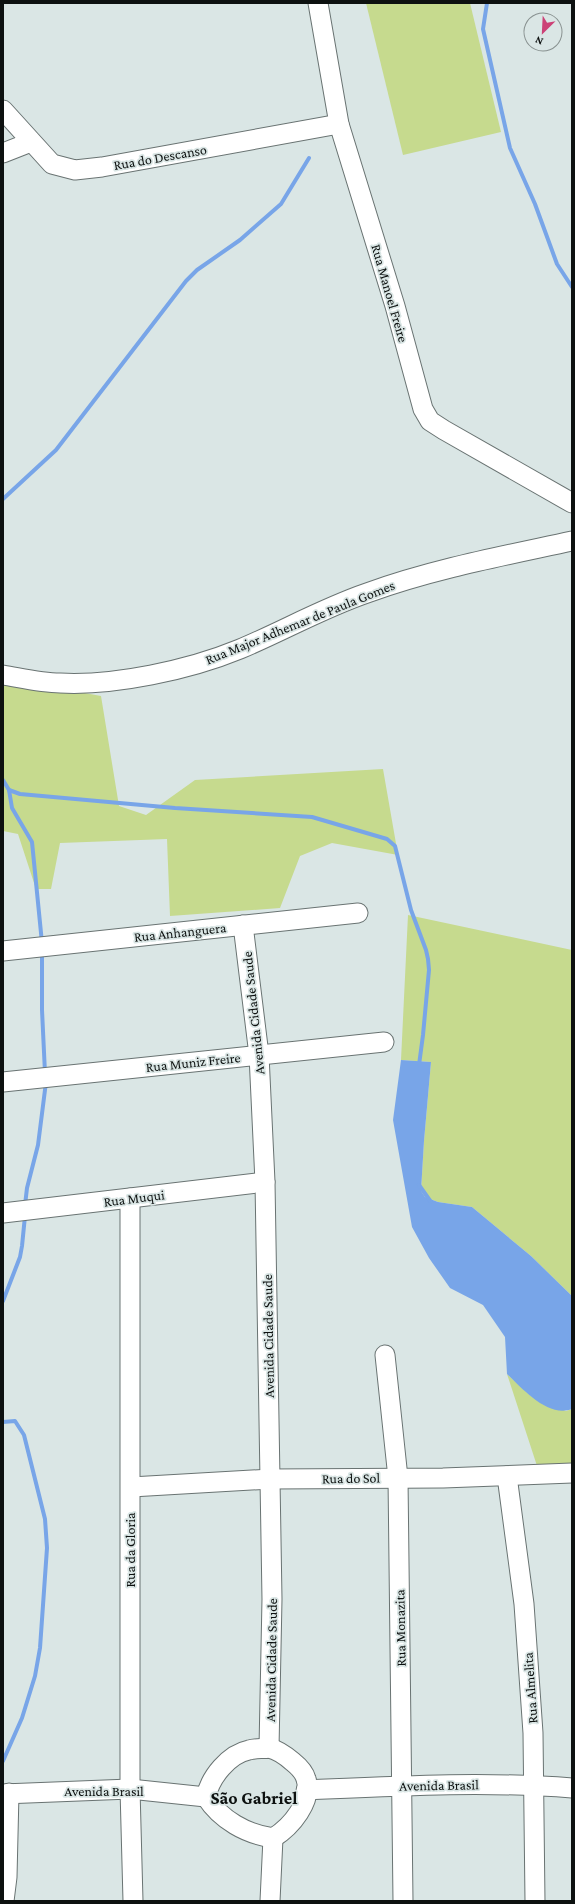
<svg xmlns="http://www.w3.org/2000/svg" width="575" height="1904" viewBox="0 0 575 1904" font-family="'Crimson Pro',serif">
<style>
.green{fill:#c6da8e}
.water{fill:#78a5e8}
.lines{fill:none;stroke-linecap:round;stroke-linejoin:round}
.stream{stroke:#78a5e8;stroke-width:4}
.minor-casing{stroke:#697372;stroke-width:21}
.minor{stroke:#fff;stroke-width:19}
.labels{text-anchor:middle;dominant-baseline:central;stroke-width:3.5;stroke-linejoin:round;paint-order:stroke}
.street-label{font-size:14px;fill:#0d1110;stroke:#dae6e5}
.district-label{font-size:18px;font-weight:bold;fill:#0d1110;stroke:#dae6e5}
</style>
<rect width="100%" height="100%" fill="#dae6e5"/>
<g class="green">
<polygon points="366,3 470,3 501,132 403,155"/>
<polygon points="3,678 101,696 119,806 146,815 195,780 383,769 398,855 332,843 300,856 280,908 170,916 167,839 60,843 51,889 36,889 18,834 3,831"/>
<polygon points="408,915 572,950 572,1296 531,1256 472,1207 438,1202 425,1197 421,1191 424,1141 431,1062 401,1060"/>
<polygon points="507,1374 531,1396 566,1411 572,1409 572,1470 539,1472"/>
</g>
<path class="water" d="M401,1060L431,1062L424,1141L421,1191L425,1197L438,1202L472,1207L531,1256L572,1296V1409C548,1418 523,1389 507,1374L505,1337L483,1305L450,1288L429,1258L412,1227L393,1120Z"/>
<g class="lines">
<g class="stream">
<polyline points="487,3 483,29 510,148 535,204 557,264 572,287"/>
<polyline points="3,499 56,450 186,281 197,270 240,240 281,204 309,158"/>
<polyline points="3,780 9,790 12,808 32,842 42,943"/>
<polyline points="9,790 20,794 175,808 312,817 387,839 395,846 411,910 426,950 428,959 429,970 423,1035 419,1065"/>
<polyline points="42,952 42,1010 45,1073"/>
<polyline points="419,1185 431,1202"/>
<polyline points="25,1205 27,1188 38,1145 46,1082"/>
<polyline points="3,1301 20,1257 22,1246 25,1216"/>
<polyline points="3,1422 15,1421 24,1435 45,1519 47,1548 40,1648 35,1676 22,1718 3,1761"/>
</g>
<defs>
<g id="minor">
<polyline points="318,3 339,124 395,306 423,409 430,421 444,430 572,503"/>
<polyline points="3,110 52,164 75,170 102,167 339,124"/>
<polyline points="3,153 31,142"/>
<path d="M3,675C21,678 41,683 60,683C114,686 189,670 240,649C283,631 323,608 367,593C433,569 503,556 572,541"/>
<polyline points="243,925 259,1055 265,1182 272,1599 269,1748"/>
<polyline points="3,951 358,913"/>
<polyline points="3,1082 384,1042"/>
<polyline points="130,1198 130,1789 133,1901"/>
<polyline points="3,1213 265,1182"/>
<polyline points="385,1355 398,1478 403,1901"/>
<polyline points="507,1476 524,1604 533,1733 535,1901"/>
<polyline points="131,1487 271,1479 443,1478 572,1473"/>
<path d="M269,1748C278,1750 285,1755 293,1762C298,1766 304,1772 306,1779C313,1801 291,1827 273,1838C246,1834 221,1820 206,1797C210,1777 229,1754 249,1750C256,1748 262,1749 269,1748Z"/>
<path d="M306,1790C395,1786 484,1781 572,1788"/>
<polyline points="3,1794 130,1789 206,1797"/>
<polyline points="4,1901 7,1877 9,1793"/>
<polyline points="270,1901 273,1838"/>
</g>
</defs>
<use href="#minor" class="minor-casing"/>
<use href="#minor" class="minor"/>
</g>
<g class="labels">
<g class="street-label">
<text transform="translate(160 157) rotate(-10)">Rua do Descanso</text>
<text transform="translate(390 293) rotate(74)">Rua Manoel Freire</text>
<text transform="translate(300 622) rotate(-22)">Rua Major Adhemar de Paula Gomes</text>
<text transform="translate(180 932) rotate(-6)">Rua Anhanguera</text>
<text transform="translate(253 1013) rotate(-96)">Avenida Cidade Saude</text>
<text transform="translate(193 1062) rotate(-6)">Rua Muniz Freire</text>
<text transform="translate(134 1198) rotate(-7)">Rua Muqui</text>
<text transform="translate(268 1336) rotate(-91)">Avenida Cidade Saude</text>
<text transform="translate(351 1478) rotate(-1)">Rua do Sol</text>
<text transform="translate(130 1550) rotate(-90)">Rua da Gloria</text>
<text transform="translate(400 1628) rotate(-91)">Rua Monazita</text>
<text transform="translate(271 1660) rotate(-89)">Avenida Cidade Saude</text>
<text transform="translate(530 1688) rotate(-94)">Rua Almelita</text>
<text transform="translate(439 1785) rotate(-1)">Avenida Brasil</text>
<text x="104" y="1791">Avenida Brasil</text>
</g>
<g class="district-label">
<text x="254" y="1798">São Gabriel</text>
</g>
</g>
<rect width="575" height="1904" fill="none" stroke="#0d1110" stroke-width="8"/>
<g transform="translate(543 32) rotate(204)"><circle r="19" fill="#dae6e5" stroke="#889190"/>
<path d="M0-3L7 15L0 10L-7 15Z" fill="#cc4176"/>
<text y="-6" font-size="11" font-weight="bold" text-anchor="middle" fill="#0d1110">N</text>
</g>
</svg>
